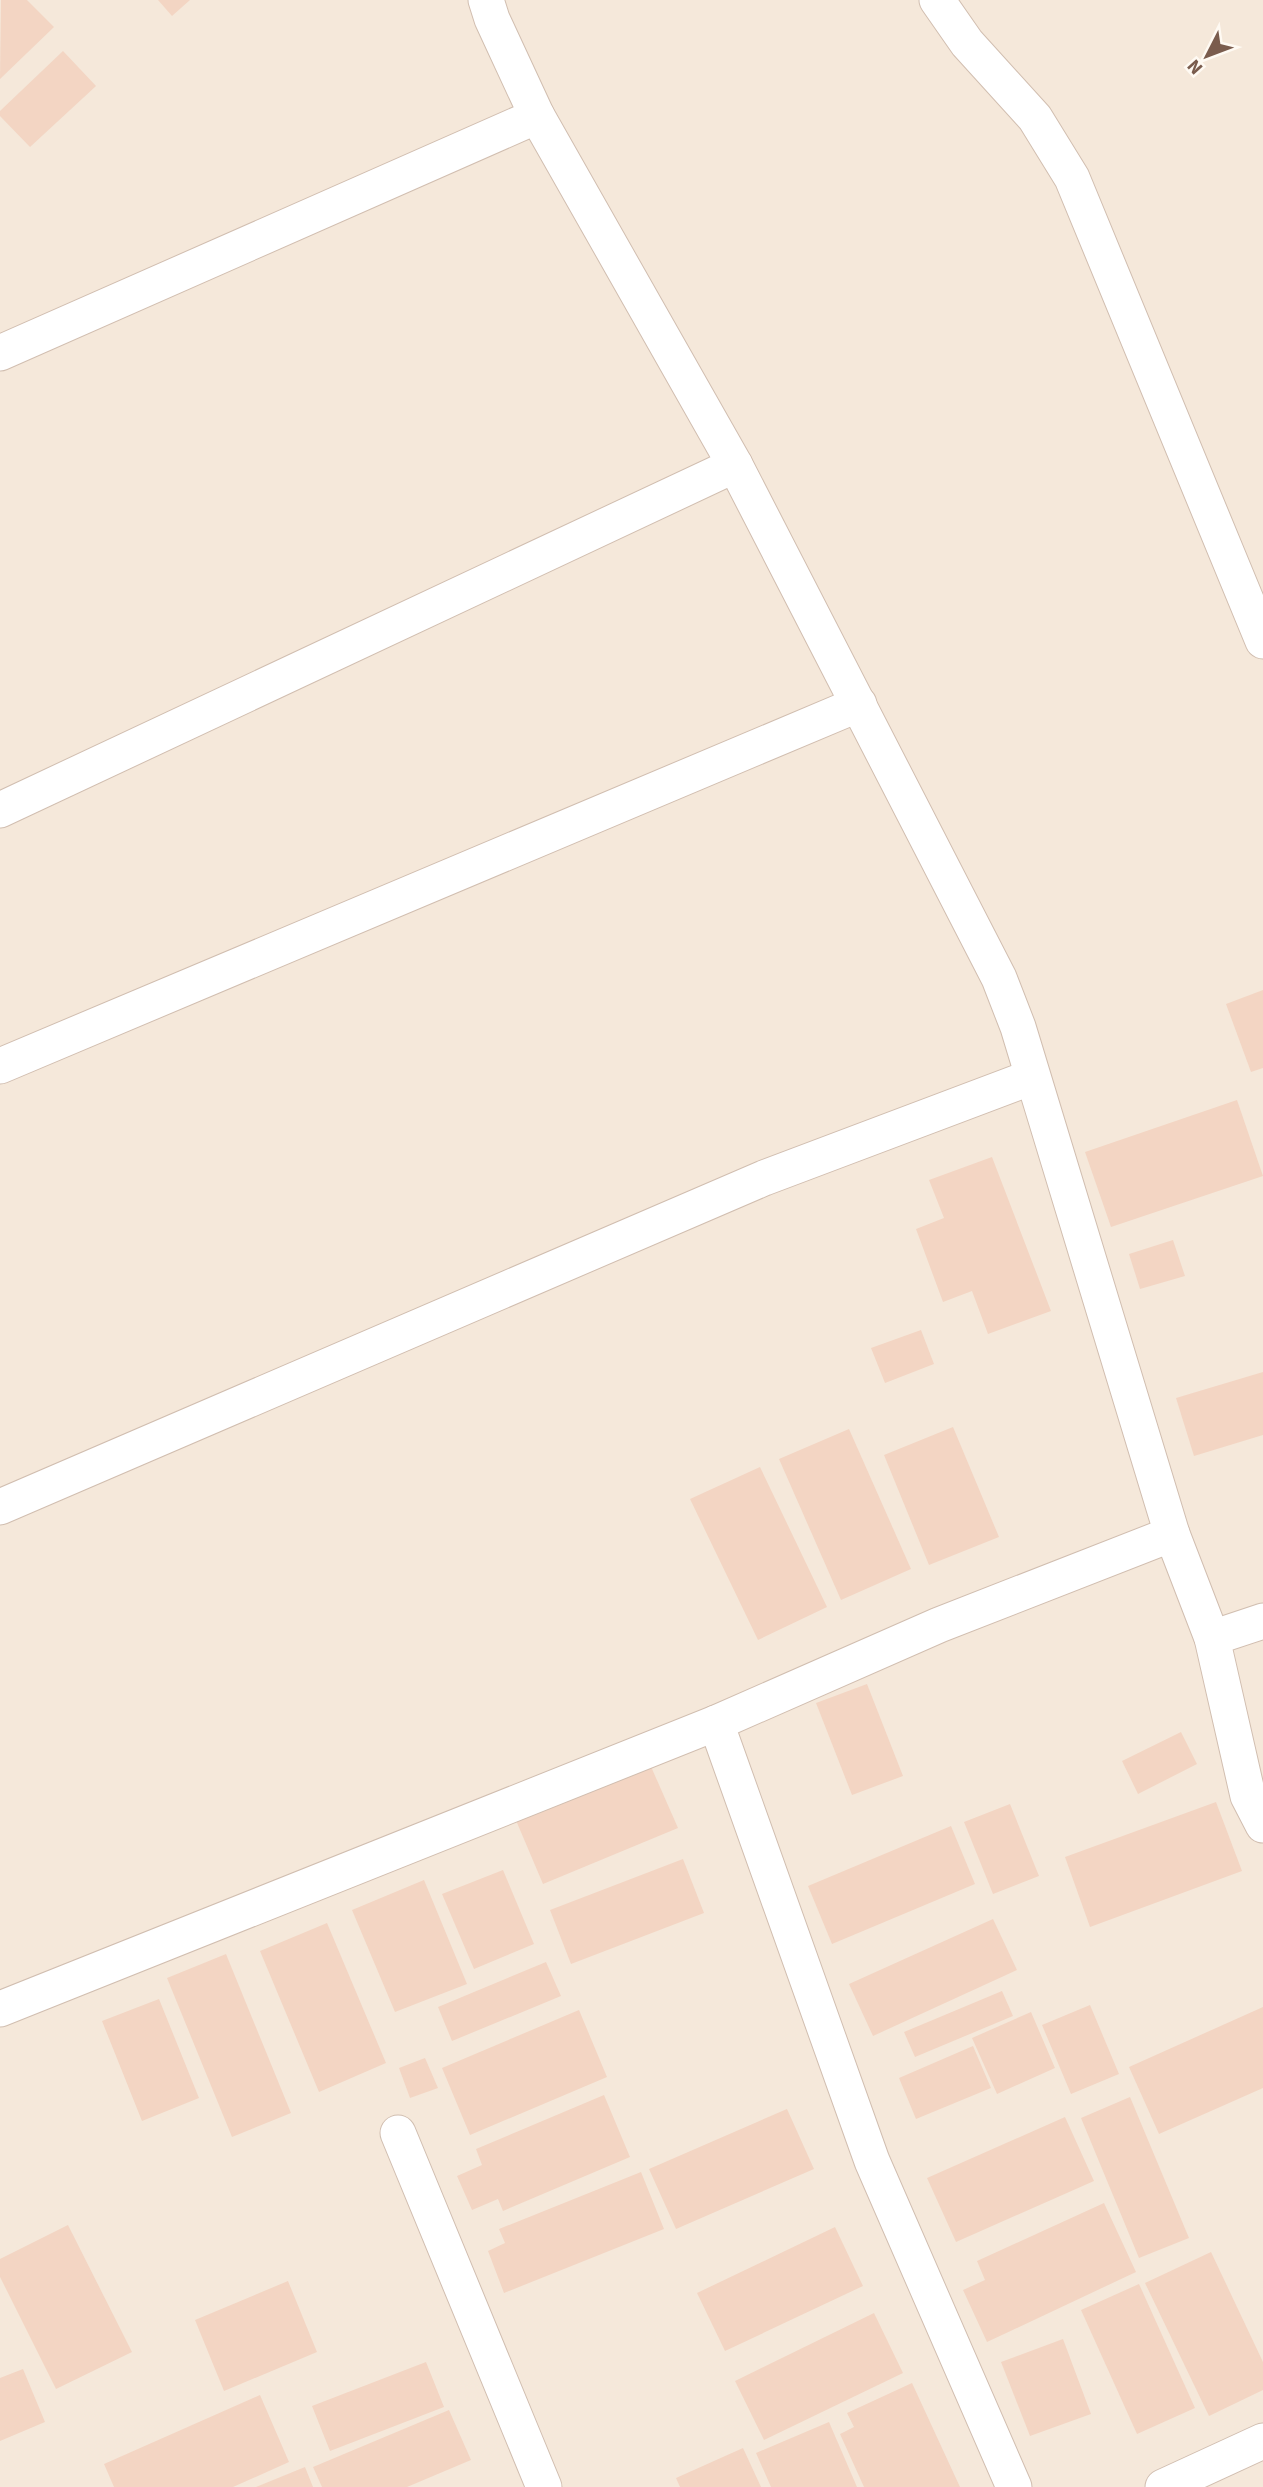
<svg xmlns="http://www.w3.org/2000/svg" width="1263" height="2487" viewBox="0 0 1263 2487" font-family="'Source Sans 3',sans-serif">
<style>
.residential{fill:#f5e8da}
.building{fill:#f3d5c3}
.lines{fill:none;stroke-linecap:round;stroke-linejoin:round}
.street-casing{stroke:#d1beb0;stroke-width:37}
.street{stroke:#fff;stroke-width:35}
</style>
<rect width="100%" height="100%" fill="#fdf6ec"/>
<rect class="residential" x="0" y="0" width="1263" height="2487"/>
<g class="building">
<polygon points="1,0 27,0 54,27 0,79"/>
<polygon points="158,0 190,0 172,16"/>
<polygon points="63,51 96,86 30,147 0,116 0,111"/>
<polygon points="1263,990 1263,1068 1251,1072 1226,1004"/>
<polygon points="1237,1100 1263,1176 1111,1227 1085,1152"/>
<polygon points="992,1157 1051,1311 988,1334 972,1291 943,1302 916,1229 944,1218 929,1180"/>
<polygon points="1173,1240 1185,1276 1140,1289 1129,1254"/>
<polygon points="921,1330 934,1364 885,1383 871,1348"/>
<polygon points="1263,1372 1263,1435 1194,1456 1176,1398"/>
<polygon points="953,1427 999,1537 929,1565 884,1455"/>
<polygon points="849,1429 911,1569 841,1600 779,1459"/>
<polygon points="760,1467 827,1607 758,1640 690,1499"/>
<polygon points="867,1684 903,1776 852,1795 816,1703"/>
<polygon points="1181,1732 1197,1764 1138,1794 1122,1761"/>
<polygon points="649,1762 678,1828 543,1884 515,1818"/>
<polygon points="1216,1802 1242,1871 1090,1927 1065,1857"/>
<polygon points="1010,1804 1039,1876 993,1894 964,1822"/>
<polygon points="951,1826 975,1884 832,1944 808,1886"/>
<polygon points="683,1859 704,1913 571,1964 550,1910"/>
<polygon points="503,1870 534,1944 474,1969 442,1894"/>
<polygon points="424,1880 467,1984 395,2012 352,1910"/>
<polygon points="993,1919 1017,1970 873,2036 849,1984"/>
<polygon points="327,1923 386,2063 319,2092 260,1951"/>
<polygon points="226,1954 291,2113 232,2137 167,1978"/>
<polygon points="546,1962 561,1996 452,2041 438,2007"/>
<polygon points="1002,1991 1013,2016 915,2057 904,2032"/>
<polygon points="159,1999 199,2098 142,2121 102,2021"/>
<polygon points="1090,2005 1119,2074 1071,2094 1042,2025"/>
<polygon points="1263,2007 1263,2088 1159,2134 1129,2067"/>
<polygon points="579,2010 607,2077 470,2135 442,2068"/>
<polygon points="1031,2012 1055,2068 997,2094 972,2038"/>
<polygon points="973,2046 991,2088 916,2119 899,2078"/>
<polygon points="425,2058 438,2088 410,2098 399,2068"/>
<polygon points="604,2095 630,2157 503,2211 498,2199 472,2210 457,2176 482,2165 476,2149"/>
<polygon points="1130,2097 1189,2238 1139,2258 1081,2118"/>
<polygon points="787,2109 814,2169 676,2229 649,2169"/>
<polygon points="1065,2117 1094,2181 956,2242 927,2178"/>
<polygon points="641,2172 664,2229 504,2293 488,2251 505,2243 499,2229"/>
<polygon points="1104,2203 1136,2272 987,2342 963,2290 985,2280 977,2261"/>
<polygon points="68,2225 132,2352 56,2389 0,2277 0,2259"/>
<polygon points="835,2227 863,2286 725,2351 697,2293"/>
<polygon points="1211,2252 1263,2362 1263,2390 1209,2416 1145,2283"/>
<polygon points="288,2281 317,2352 224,2391 195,2320"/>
<polygon points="1139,2284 1195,2408 1137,2434 1081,2310"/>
<polygon points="874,2313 903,2373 764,2440 735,2381"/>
<polygon points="1063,2339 1091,2414 1030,2436 1001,2362"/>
<polygon points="426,2362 444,2407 330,2451 312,2406"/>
<polygon points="23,2369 45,2422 0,2441 0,2378"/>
<polygon points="912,2383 960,2487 864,2487 840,2434 854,2427 847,2413"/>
<polygon points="260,2395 289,2462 233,2487 114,2487 104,2464"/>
<polygon points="449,2410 471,2460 407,2487 322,2487 313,2467"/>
<polygon points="829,2422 857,2487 771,2487 756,2453"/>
<polygon points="743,2448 761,2487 680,2487 676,2478"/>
<polygon points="305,2467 313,2487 256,2487"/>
</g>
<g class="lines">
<defs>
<g id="street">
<polyline points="937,0 967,43 1035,118 1072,178 1263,641"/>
<polyline points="0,353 537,116"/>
<polyline points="0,810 735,465"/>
<polyline points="0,1066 859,704"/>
<polyline points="0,1507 764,1178 1032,1077"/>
<polyline points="1172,1534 1212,1638 1248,1796 1263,1825"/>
<polyline points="1212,1638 1263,1621"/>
<polyline points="716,1723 872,2161 1014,2487"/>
<polyline points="0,2009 716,1723 939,1625 1172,1534 1018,1027 999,978 735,465 537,116 492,19 486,0"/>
<polyline points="398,2133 544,2487"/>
<polyline points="1163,2487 1263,2441"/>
</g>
</defs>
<use href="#street" class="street-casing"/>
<use href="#street" class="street"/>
</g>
<g transform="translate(1207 56) rotate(228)" stroke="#fffaf3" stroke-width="5" paint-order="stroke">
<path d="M0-5L12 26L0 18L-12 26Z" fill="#7a5c4d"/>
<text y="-10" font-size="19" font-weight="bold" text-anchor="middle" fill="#7a5c4d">N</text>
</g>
</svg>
